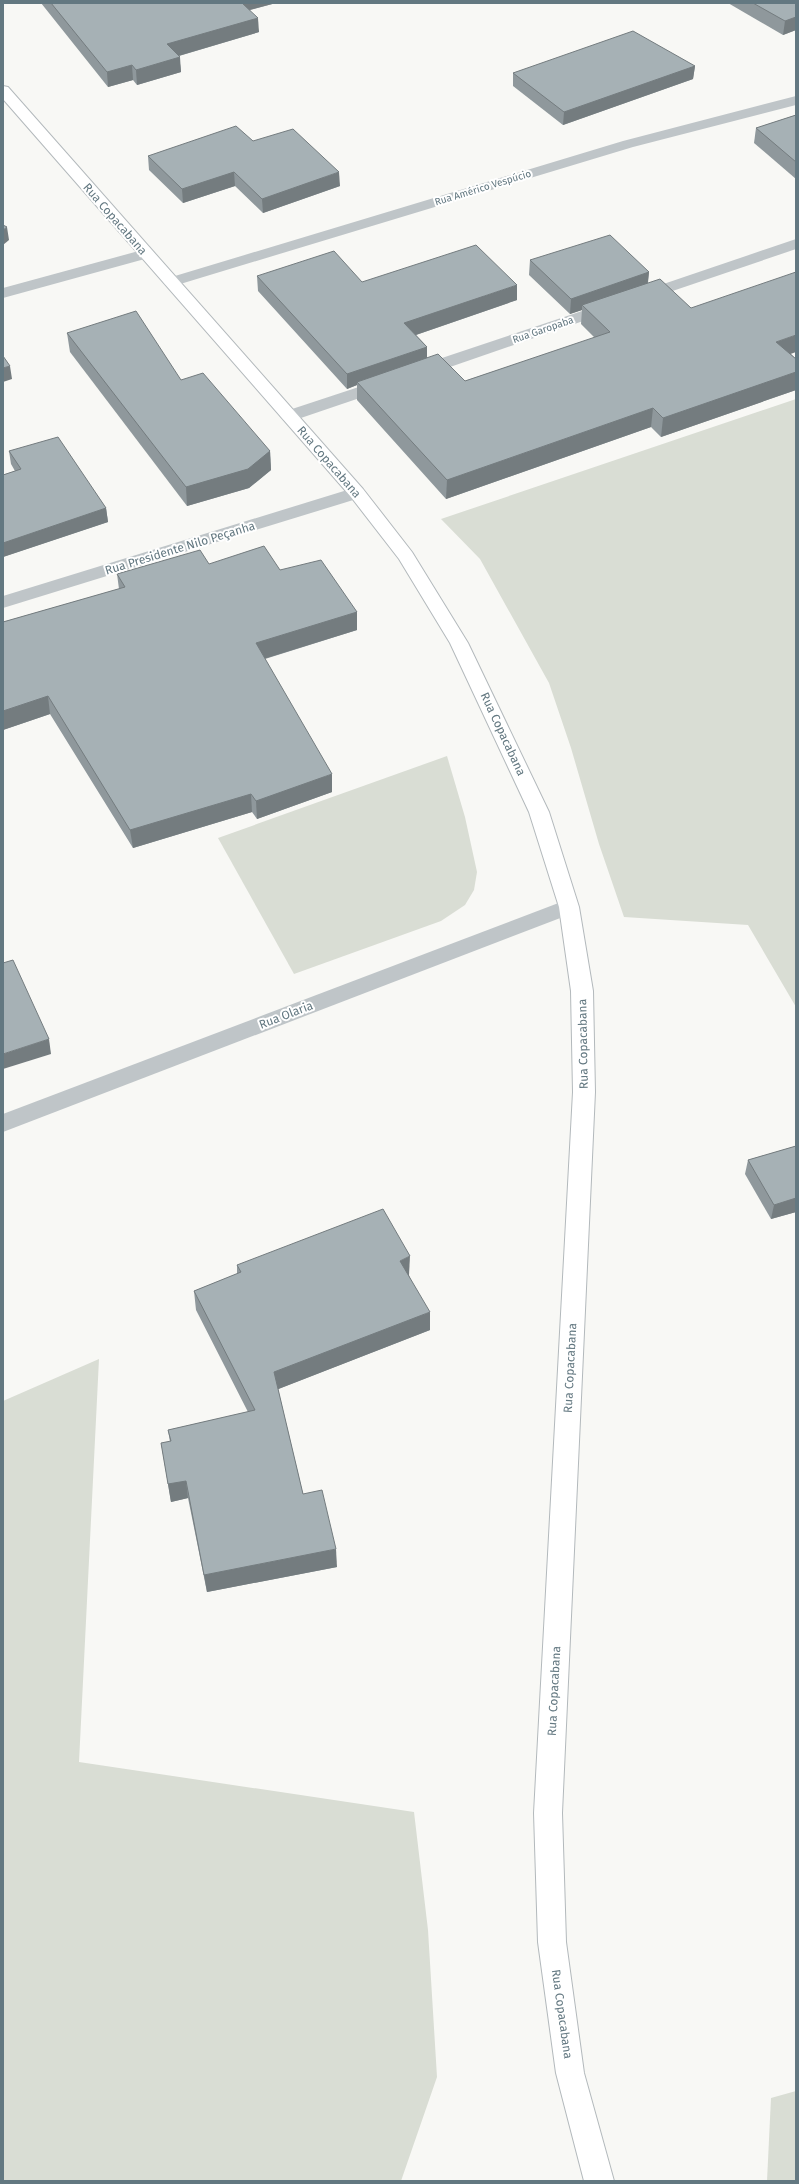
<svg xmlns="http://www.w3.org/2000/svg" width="799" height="2184" viewBox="0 0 799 2184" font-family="'Fira Sans',sans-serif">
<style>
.green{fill:#d9ddd4}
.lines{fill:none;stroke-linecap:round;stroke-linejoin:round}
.major-casing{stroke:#b3b9bc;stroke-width:2}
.minor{fill:#bfc5c8;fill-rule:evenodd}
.major{fill:#fff;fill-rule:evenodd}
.wall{fill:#8f989c}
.shaded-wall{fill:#747c7f}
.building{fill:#a6b1b5;stroke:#747c7f}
.labels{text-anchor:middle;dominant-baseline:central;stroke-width:4;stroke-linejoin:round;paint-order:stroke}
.far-street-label{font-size:10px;fill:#637881;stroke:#fff}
.street-label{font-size:12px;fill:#637881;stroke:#fff}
</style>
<rect width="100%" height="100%" fill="#f8f8f5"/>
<g class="green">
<polygon points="796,399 796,1007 748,925 624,917 599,844 571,748 549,683 480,559 441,519"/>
<polygon points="447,756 465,817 477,872 474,890 465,905 441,921 294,974 218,838"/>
<polygon points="99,1359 79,1762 414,1812 428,1930 437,2077 401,2181 3,2181 3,1401"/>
<polygon points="796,2091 796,2181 767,2181 771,2098"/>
</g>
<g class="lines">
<defs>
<polygon id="major" points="3,86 8,87 363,489 412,552 468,643 549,812 579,907 593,991 595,1092 562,1813 566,1942 584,2073 614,2181 584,2181 556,2073 538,1942 534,1813 573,1092 571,991 559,907 529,812 450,643 399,559 351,497 3,99"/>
</defs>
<use href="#major" class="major-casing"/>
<g class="minor">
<polygon points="796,96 796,105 633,147 177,285 165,285 163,282 165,279 623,141"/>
<polygon points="796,239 796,249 646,300 634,300 632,297 634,294"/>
<polygon points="146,249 152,251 154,254 152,257 3,298 3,288"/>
<polygon points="609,302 615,304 617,307 615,310 424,376 412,376 410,372 412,368"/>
<polygon points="386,378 392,379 394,383 392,387 295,420 289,421 283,420 280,416 283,412"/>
<polygon points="357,487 363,489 366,493 363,497 3,608 3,596"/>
<polygon points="569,899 576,902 579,907 576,912 3,1132 3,1114"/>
</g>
<use href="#major" class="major"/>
</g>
<g class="wall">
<polygon points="41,3 276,3 250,10 259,32 179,56 181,72 137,85 133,80 108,87"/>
<polygon points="728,3 796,3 796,30 783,35"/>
<polygon points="695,66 693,79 563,125 513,86 513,73"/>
<polygon points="796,115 796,179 754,143 756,128"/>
<polygon points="253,141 340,186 263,213 235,186 183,203 149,170 148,156"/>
<polygon points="530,260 649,272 648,283 691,308 791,354 796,359 796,390 661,437 651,427 446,499 357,400 357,385 347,389 258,291 257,276 362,282 517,300 416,335 427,347 427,358 465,381 595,338 581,324 582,310 570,314 529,275"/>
<polygon points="67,333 181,380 270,451 271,470 249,488 187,506 70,352"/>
<polygon points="9,451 106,508 108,522 3,557 3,475 15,471 11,464"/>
<polygon points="209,564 280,570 357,612 357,630 265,659 332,792 257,819 252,812 133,848 50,714 3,730 3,622 119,589 117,574"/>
<polygon points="796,1146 796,1212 771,1219 745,1174 748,1160"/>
<polygon points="237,1265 409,1275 430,1330 278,1389 303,1494 337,1567 207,1592 188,1498 171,1502 161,1443 170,1442 168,1430 248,1412 196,1310 194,1291 237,1274"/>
</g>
<g class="shaded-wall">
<polygon points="237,3 276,3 238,13"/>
<polygon points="796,17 796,30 783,35 785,21"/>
<polygon points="258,18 259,32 168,59 167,44"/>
<polygon points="180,57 181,72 137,85 136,70"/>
<polygon points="132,65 133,80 108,87 107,72"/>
<polygon points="695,66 693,79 563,125 564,112"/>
<polygon points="234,172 235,186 183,203 182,189"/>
<polygon points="339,172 340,186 263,213 262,199"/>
<polygon points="7,227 9,240 3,245 3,230"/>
<polygon points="649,272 647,288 582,305 582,310 570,314 571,299"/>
<polygon points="517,285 517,300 404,339 404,323"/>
<polygon points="796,335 796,352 774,360 776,342"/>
<polygon points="427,347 427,362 357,382 357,385 347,389 347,374"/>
<polygon points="10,366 12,379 3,382 3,368"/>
<polygon points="796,372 796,390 661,437 663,418"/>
<polygon points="653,408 651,427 446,499 447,480"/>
<polygon points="270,451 271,470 249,488 187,506 186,487"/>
<polygon points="106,508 108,522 3,557 3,543"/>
<polygon points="357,612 357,630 257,661 256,643"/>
<polygon points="48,696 50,714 3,730 3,711"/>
<polygon points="332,774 332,792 257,819 256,801"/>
<polygon points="251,794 252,812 133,848 130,830"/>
<polygon points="49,1039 51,1054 3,1069 3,1054"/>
<polygon points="796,1198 796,1212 771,1219 774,1205"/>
<polygon points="410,1256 409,1275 400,1280 400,1261"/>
<polygon points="430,1312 430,1330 276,1390 274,1372"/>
<polygon points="186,1481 188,1498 171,1502 168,1484"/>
<polygon points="336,1549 337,1567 207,1592 204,1575"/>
</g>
<g class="building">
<polygon points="51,3 242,3 258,18 167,44 180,57 136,70 132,65 107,72"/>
<polygon points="753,3 796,3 796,17 785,21"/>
<polygon points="633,31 695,66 564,112 513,73"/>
<polygon points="796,115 796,162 756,128"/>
<polygon points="236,126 253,141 293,129 339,172 262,199 234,172 182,189 148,156"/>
<polygon points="3,225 7,227 3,230"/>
<polygon points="610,235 649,272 571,299 530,260"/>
<polygon points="476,245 517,285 404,323 427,347 347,374 257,276 334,251 362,282"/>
<polygon points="796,272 796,335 776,342 796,359 796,372 663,418 653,408 447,480 357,382 438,354 465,381 610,332 582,305 660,279 691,308"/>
<polygon points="136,311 181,380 203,373 270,451 248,469 186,487 67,333"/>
<polygon points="3,356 10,366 3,368"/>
<polygon points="58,437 106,508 3,543 3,475 21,469 9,451"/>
<polygon points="264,546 280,570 321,560 357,612 256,643 332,774 256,801 251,794 130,830 48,696 3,711 3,622 125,587 117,574 200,550 209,564"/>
<polygon points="13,960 49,1039 3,1054 3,963"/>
<polygon points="796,1146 796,1198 774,1205 748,1160"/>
<polygon points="383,1209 410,1256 400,1261 430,1312 274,1372 303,1494 322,1490 336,1549 204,1575 186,1481 168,1484 161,1443 171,1441 168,1430 255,1410 194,1291 241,1272 237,1265"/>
</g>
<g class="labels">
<g class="far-street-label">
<text transform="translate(483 188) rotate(-17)">Rua Américo Vespúcio</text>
<text transform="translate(543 330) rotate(-19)">Rua Garopaba</text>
</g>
<g class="street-label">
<text transform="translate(115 219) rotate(49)">Rua Copacabana</text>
<text transform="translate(329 462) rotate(49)">Rua Copacabana</text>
<text transform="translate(180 548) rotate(-17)">Rua Presidente Nilo Peçanha</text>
<text transform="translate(503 734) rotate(65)">Rua Copacabana</text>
<text transform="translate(286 1015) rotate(-21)">Rua Olaria</text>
<text transform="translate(583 1044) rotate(-91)">Rua Copacabana</text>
<text transform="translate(570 1368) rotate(-87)">Rua Copacabana</text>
<text transform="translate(554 1691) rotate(-87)">Rua Copacabana</text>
<text transform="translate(562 2014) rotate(82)">Rua Copacabana</text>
</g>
</g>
<rect width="799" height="2184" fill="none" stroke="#637881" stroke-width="8"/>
</svg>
